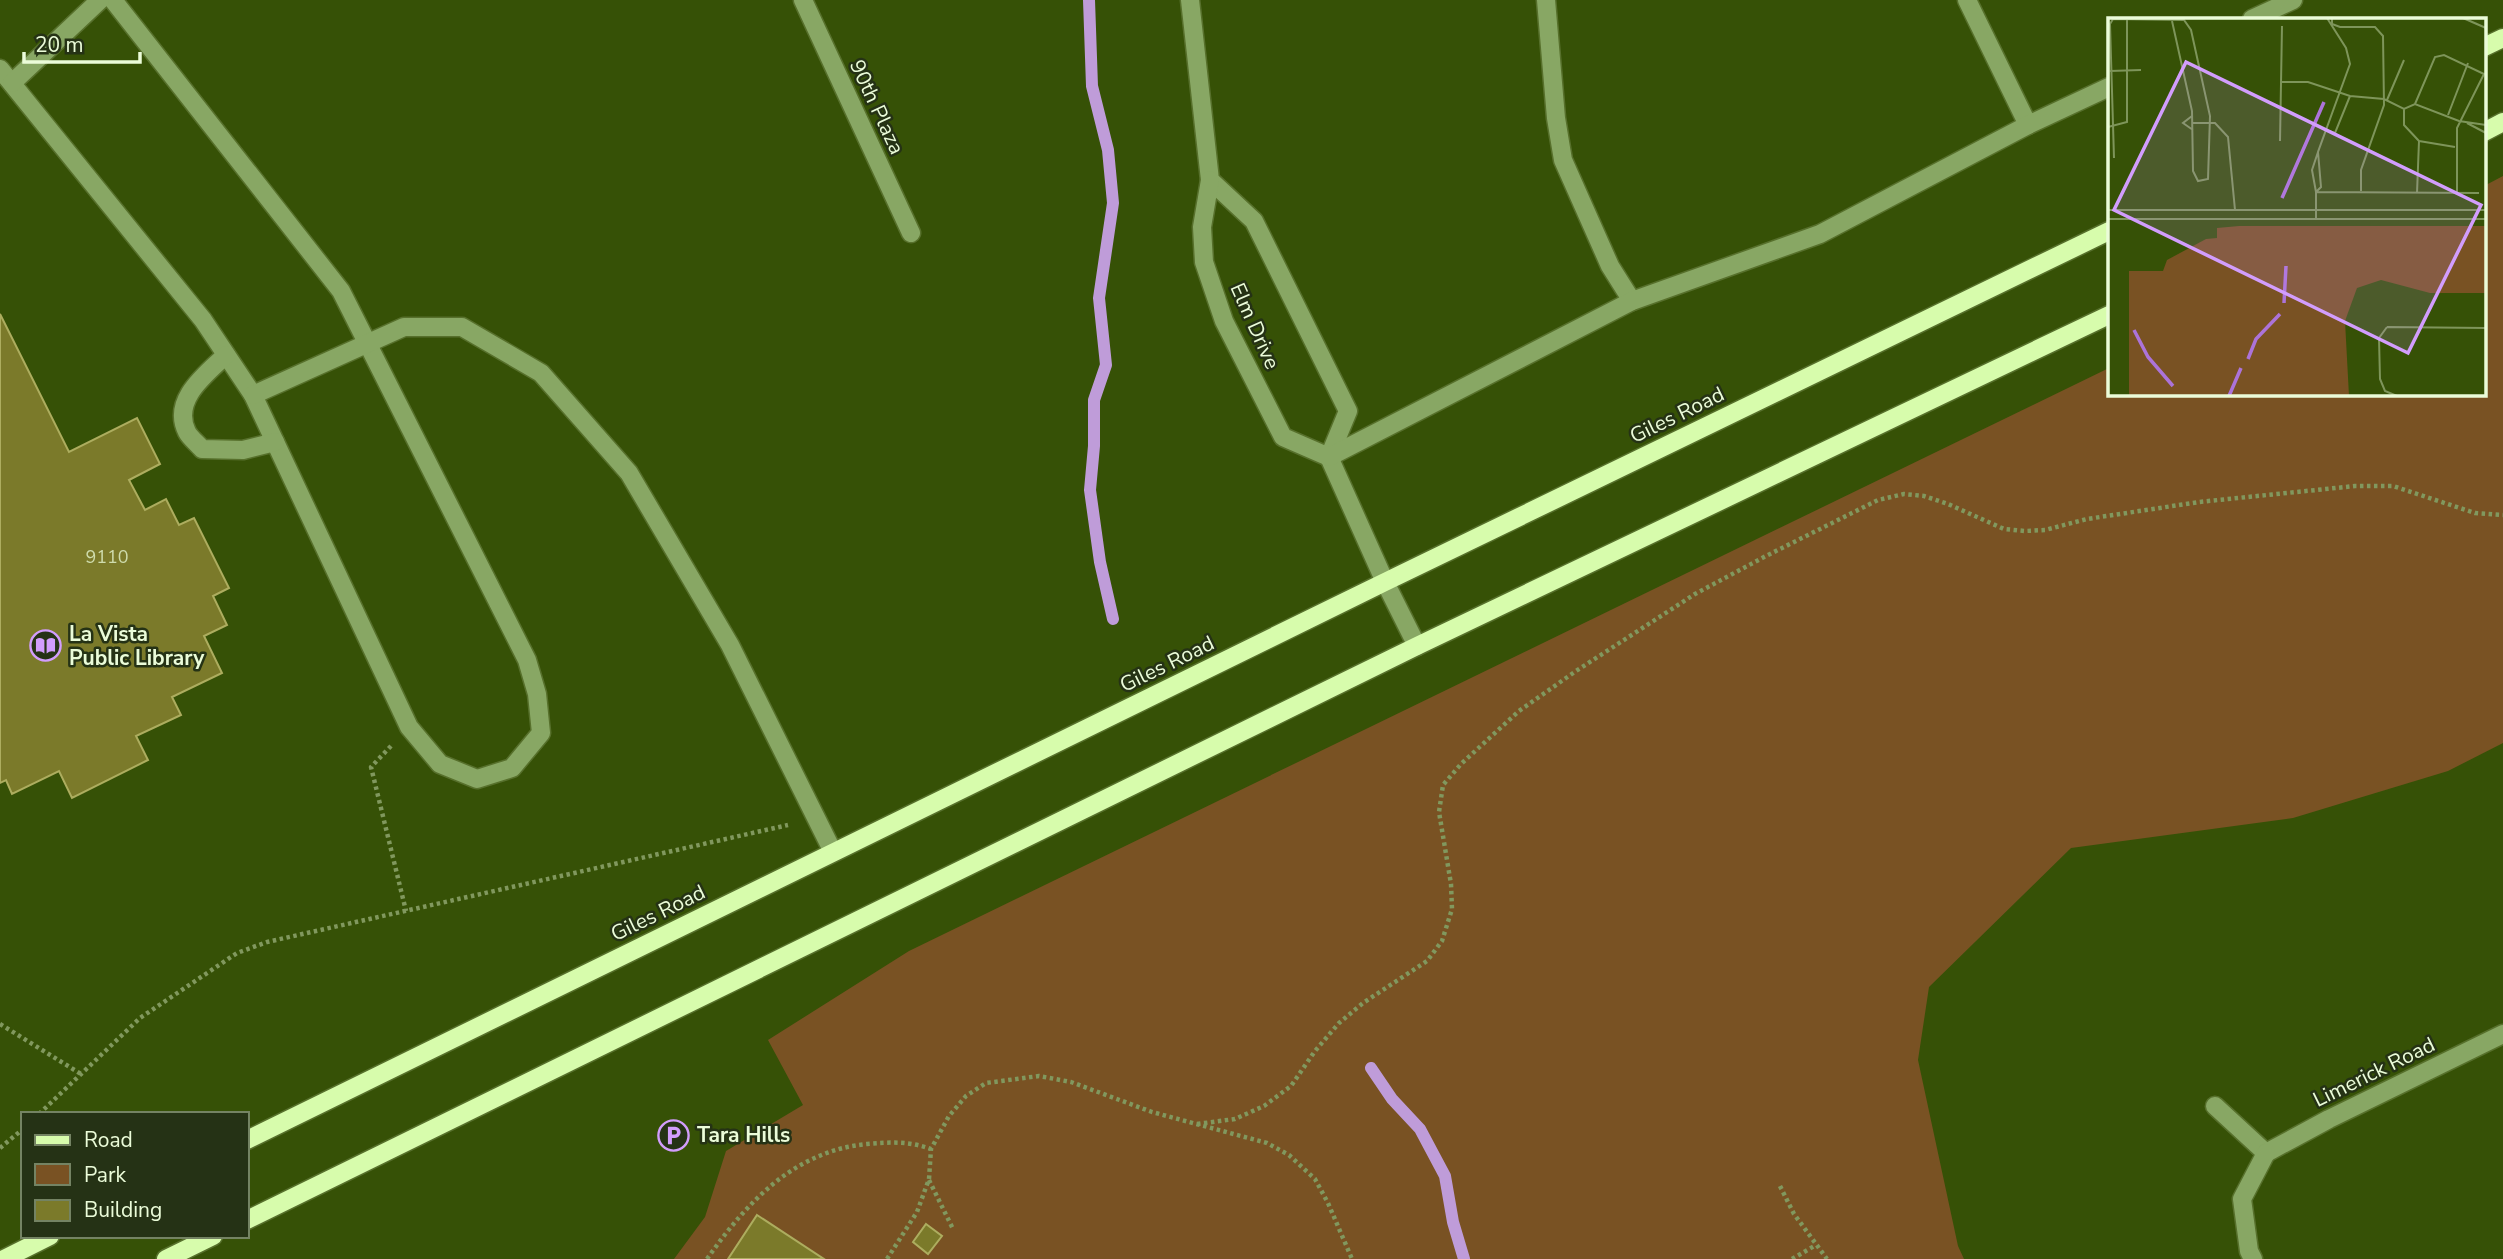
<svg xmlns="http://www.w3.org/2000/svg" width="2503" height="1259" viewBox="0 0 2503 1259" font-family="'Nunito Sans',sans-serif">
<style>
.green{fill:#795223}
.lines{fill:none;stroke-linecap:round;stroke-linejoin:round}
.stream{stroke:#bf9cd9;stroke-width:12}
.building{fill:#7b7a2a;stroke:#adad5f;stroke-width:2}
.minor-casing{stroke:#57702c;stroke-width:21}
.major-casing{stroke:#57702c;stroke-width:21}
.path{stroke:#81985e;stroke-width:4.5;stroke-dasharray:3.5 3.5;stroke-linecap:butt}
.minor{stroke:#88a764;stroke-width:18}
.major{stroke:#d7fcac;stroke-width:18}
.labels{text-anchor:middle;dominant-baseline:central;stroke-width:5;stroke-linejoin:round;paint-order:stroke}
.number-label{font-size:18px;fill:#cfdcad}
.street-label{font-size:21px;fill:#ebfcd9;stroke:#253215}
.poi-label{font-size:21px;font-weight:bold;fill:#ebfcd9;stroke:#253215;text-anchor:start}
.inset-river{fill:none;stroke:#ac73d9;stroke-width:3.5}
.inset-road{fill:none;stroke:#7e955a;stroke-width:2}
.view{fill:#d29dfd;fill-opacity:0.15;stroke:#d29dfd;stroke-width:3.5}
.inset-edge{fill:none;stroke:#ebfcd9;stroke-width:3.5}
</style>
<rect width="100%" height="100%" fill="#365106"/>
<polygon class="green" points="2503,176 2503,743 2448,771 2293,818 2071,848 1929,987 1918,1060 1958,1246 1964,1259 674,1259 705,1217 726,1151 803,1105 768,1040 909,951 2109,368 2109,394 2484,394 2484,186"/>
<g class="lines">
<g class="stream">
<polyline points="1089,0 1092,86 1108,150 1113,203 1099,298 1106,365 1094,400 1094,446 1090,490 1100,562 1113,619"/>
<polyline points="1371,1068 1392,1099 1420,1129 1445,1176 1453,1222 1464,1259"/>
</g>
</g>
<g class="building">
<polygon points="0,314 69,452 137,418 160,464 129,480 145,510 166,499 179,525 194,518 229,588 213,596 227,625 204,636 222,673 172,697 181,715 136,736 148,760 72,798 59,771 12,794 6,780 0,783"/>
<polygon points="757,1215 824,1259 728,1259"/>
<polygon points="926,1224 942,1236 928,1254 913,1242"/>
</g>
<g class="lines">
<defs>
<g id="minor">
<polyline points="803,0 911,233"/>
<polyline points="1190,0 1210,180 1254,221 1348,411 1329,457 1385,582 1417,646"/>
<polyline points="1546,0 1556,118 1563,160 1610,266 1632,301"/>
<polyline points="1967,0 2028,125"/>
<polyline points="2252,19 2293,0"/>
<polyline points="0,69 203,320 253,395 409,727 440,764 477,779 512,768 541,733 537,694 527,660 341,291 113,0"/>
<polyline points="12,83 100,0"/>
<polyline points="1210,180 1202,227 1204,262 1224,321 1283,437 1329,457 1632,301 1820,234 2028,125 2109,87"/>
<path d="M226,355C206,374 171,400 187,432C190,438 198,444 202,449L243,450L275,442"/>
<polyline points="253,395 404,327 462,327 541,373 629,473 730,645 833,852"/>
<polyline points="2215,1106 2266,1153"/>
<polyline points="2266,1153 2329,1119 2503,1034"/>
<polyline points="2253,1259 2249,1251 2242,1199 2266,1153"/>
</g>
<g id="major">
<polyline points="2484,47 2503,38"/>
<polyline points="2484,132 2503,122"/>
<polyline points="247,1140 1385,582 2109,231"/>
<polyline points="247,1220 1417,646 2109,315"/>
<polyline points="4,1259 50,1236"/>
<polyline points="166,1259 213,1236"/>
</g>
</defs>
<use href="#minor" class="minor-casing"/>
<use href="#major" class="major-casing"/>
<g class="path">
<polyline points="391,746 371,767 406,911"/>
<polyline points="0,1024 81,1074"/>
<polyline points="39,1114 140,1018 237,953 267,942 788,825"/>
<polyline points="1197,1124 1235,1119 1264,1106 1291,1086 1315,1051 1339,1023 1363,1003 1427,961 1442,941 1452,909 1451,884 1439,812 1443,785 1461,764 1519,711 1576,671 1695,594 1766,556 1878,500 1904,494 1924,496 1948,504 2004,529 2025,531 2045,530 2087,519 2199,502 2355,486 2393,486 2475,513 2503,515"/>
<polyline points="0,1148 23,1129"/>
<polyline points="929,1180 953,1229"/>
<polyline points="1780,1186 1794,1214 1827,1259"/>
<path d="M707,1259C747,1202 794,1151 867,1144C890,1142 909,1141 931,1149"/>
<polyline points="887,1259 917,1212 929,1179 931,1149 949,1116 966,1096 986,1083 1039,1076 1071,1082 1152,1112 1267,1143 1289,1155 1315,1179 1328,1203 1352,1259"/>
<polyline points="1792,1259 1816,1245"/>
</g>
<use href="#minor" class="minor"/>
<use href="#major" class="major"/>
</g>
<defs>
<symbol id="library-ring" viewBox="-11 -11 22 22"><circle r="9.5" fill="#253215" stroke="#d29dfd" stroke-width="1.5"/><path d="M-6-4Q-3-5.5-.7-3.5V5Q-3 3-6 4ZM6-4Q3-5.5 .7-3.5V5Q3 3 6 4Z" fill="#d29dfd"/></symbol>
<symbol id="parking-ring" viewBox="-11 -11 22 22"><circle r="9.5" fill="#253215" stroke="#d29dfd" stroke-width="1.5"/><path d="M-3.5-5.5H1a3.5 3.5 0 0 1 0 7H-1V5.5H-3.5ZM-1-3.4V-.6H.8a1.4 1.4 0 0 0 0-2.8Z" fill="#d29dfd"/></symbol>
</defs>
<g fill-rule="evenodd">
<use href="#library-ring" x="28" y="628" width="35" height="35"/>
<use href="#parking-ring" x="656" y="1118" width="35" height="35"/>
</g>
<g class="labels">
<g class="number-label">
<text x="107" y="557">9110</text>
</g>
<g class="street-label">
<text transform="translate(877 107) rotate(65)">90th Plaza</text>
<text transform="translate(1255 326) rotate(66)">Elm Drive</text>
<text transform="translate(1677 415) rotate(-26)">Giles Road</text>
<text transform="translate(1167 664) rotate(-26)">Giles Road</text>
<text transform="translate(658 913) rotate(-26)">Giles Road</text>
<text transform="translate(2374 1072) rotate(-26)">Limerick Road</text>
</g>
<g class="poi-label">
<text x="69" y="634">La Vista<tspan x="69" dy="24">Public Library</tspan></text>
<text x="697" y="1135">Tara Hills</text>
</g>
</g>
<g transform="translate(2108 18)">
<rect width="378" height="378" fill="#365106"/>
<path d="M131,208H378V275H322L273,262L249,270L237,303L241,378H21V253H55L59,242L98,221L109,220V210Z" fill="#795223"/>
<path class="inset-river" d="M174,180L216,84M176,285L178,248M26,312L40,339L65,368M140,341L148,321L172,296M121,378L133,350"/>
<path class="inset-road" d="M224,0V6L232,9H267L275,18L276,87L253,152V173M355,0L378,10M2,53L33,52M173,64H200L242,78L276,81L296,91L307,86L351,103L378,107M279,82L296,42M307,86L327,39L336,37L376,56L349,110V175M296,91V107L311,123M340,97L360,45M84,98L75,105L85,112M85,105H107L120,119L127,192M359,105L378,115M0,109L19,104V1M218,112L227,115L242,78M172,123L174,8M311,123L347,129M210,134L204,152L208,174L371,175M6,140L2,6L5,1L76,2L83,12L102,98L100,161L90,163L85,153L84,93L64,3M309,175L311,123M0,192H378M0,201H378M208,201V174L213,169L210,134L242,46L238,30L219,0M279,309L378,310M279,309L271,320L272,361L277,373L289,378"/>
<path class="view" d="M78,44L373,187L300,335L6,192Z"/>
<rect width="378" height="378" class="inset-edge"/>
</g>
<rect x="21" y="1112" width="228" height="126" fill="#253215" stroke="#748363" stroke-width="2"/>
<rect x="35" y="1135" width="35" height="10" fill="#d7fcac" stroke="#748363" stroke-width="2"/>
<text x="84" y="1147" font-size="21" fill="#ebfcd9">Road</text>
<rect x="35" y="1164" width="35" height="21" fill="#795223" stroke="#748363" stroke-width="2"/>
<text x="84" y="1182" font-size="21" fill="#ebfcd9">Park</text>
<rect x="35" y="1200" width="35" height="21" fill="#7b7a2a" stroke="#748363" stroke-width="2"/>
<text x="84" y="1217" font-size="21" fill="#ebfcd9">Building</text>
<path d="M24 52v10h116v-10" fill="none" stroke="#ebfcd9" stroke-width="3.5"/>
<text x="35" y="52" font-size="21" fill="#ebfcd9" stroke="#253215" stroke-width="5" paint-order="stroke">20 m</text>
</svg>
